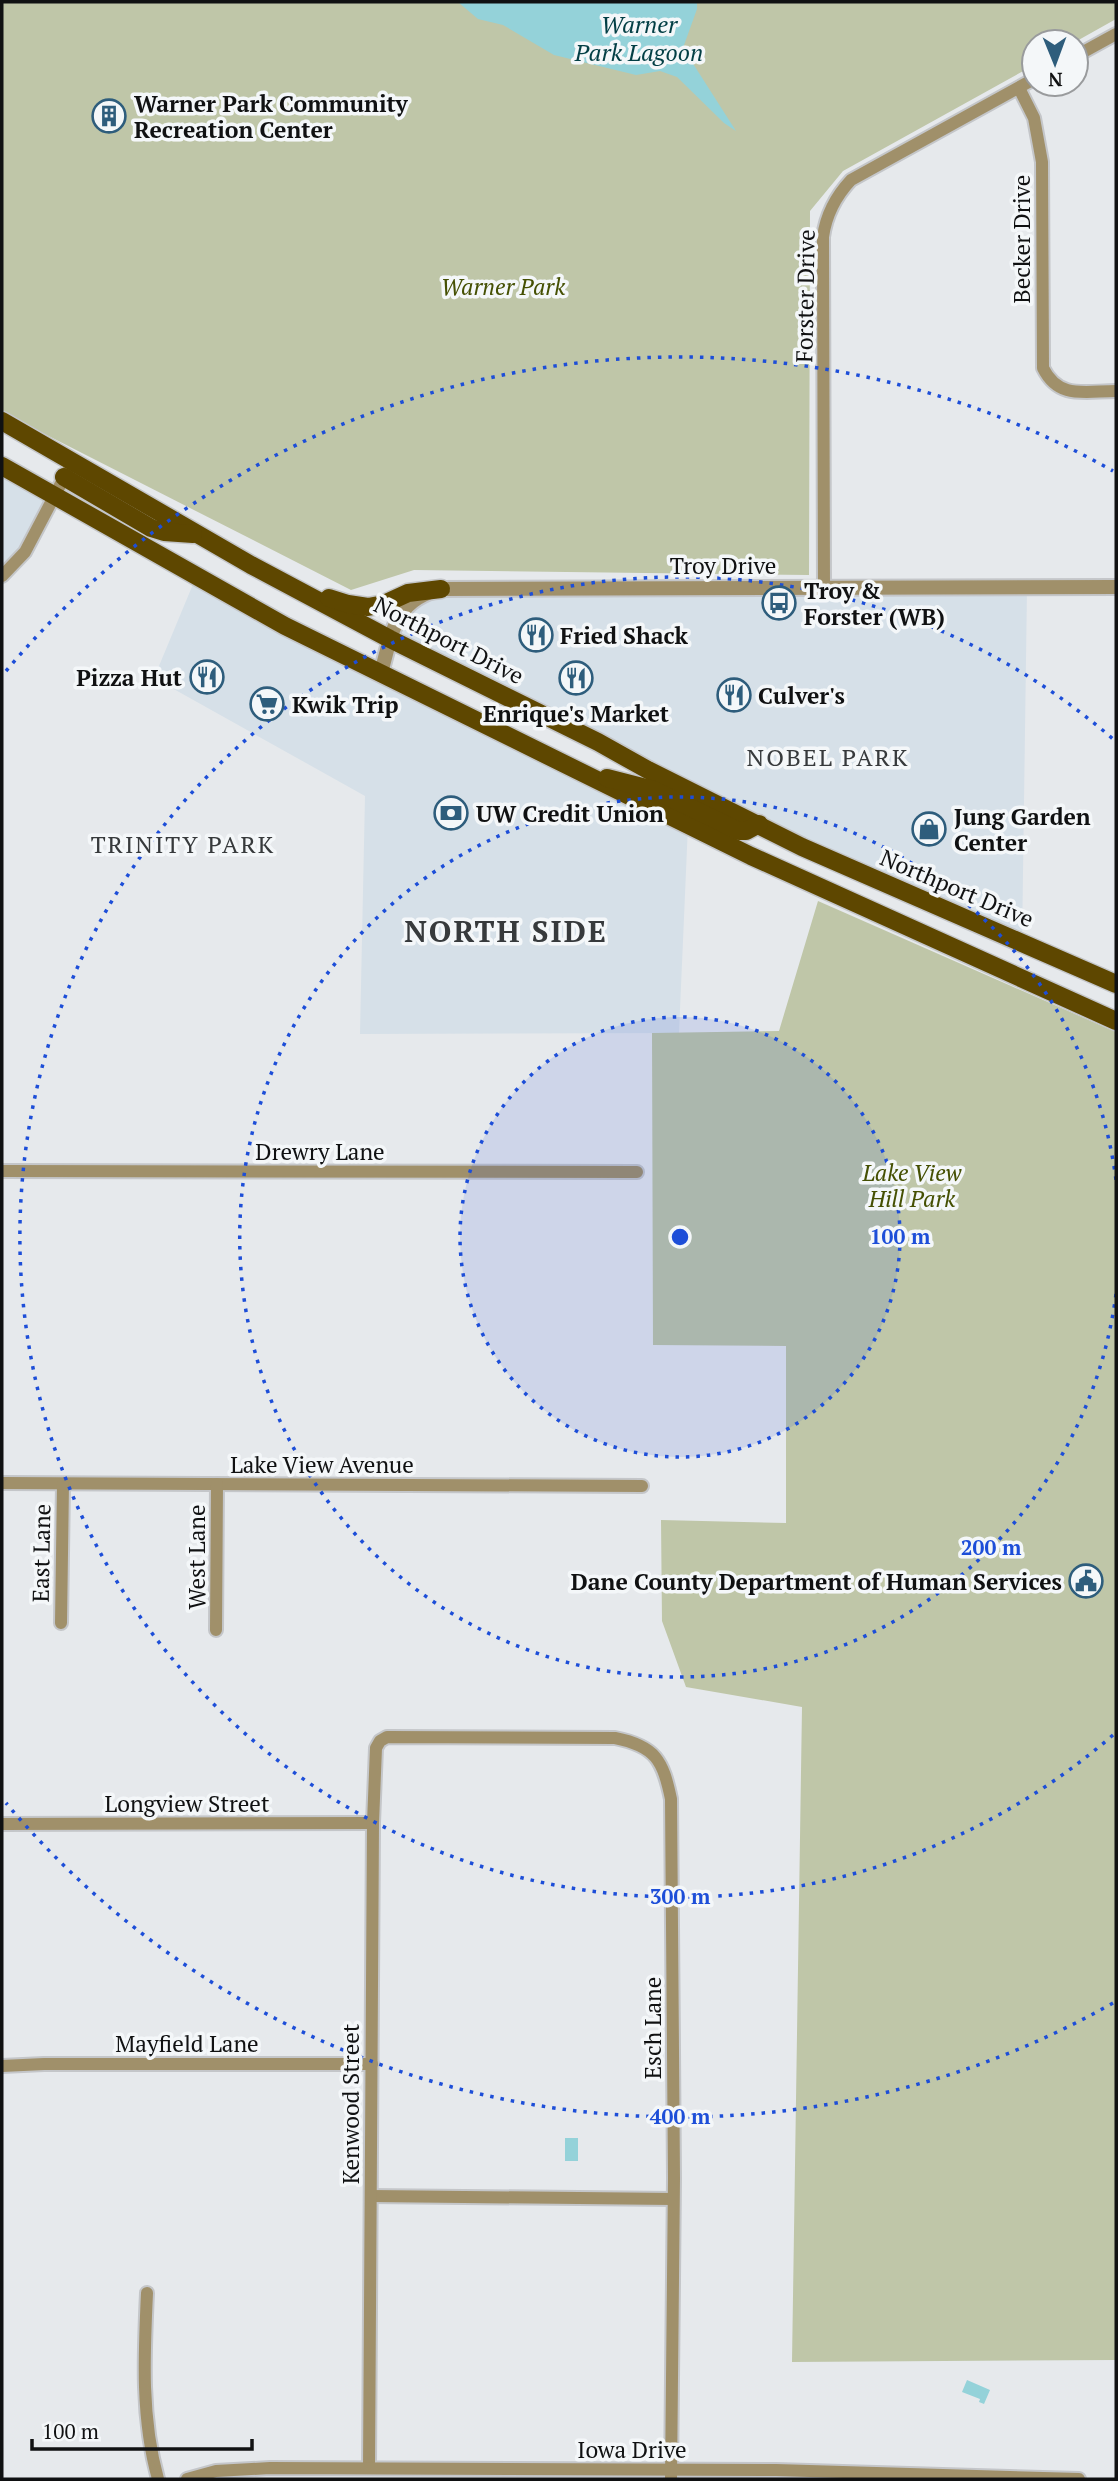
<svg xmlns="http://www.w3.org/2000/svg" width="1118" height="2481" viewBox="0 0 1118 2481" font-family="'PT Serif',serif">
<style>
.built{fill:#d6e0e8}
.green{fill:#bfc6a8}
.water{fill:#94d2d9}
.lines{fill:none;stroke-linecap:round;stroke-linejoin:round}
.minor-casing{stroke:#c4c6c9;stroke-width:16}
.tertiary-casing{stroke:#c4c6c9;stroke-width:18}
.primary-casing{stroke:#c4c6c9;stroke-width:21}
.minor{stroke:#a0906a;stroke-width:12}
.tertiary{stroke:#a0906a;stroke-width:14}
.primary{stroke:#5e4700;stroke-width:18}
.ring{fill:none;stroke:#1d4ed8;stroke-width:3.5;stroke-dasharray:3.5 7}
.labels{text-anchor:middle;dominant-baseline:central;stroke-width:7;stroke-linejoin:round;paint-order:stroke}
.poi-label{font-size:23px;font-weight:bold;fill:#101112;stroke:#f4f7f9;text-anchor:start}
.street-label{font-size:23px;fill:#101112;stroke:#f4f7f9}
.park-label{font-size:23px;font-style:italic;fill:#455003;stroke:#f4f7f9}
.water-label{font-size:24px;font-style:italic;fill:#033f45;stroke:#f4f7f9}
.neighbourhood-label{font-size:24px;letter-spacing:2px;fill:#373a3c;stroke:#f4f7f9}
.district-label{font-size:30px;font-weight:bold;letter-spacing:2px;fill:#373a3c;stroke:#f4f7f9}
.centre{fill:#1d4ed8;stroke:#f4f7f9;stroke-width:3.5}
.ring-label{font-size:21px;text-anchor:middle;font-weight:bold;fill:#1d4ed8;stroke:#f4f7f9;stroke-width:7;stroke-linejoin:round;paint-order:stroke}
</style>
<rect width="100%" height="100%" fill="#e6e9ec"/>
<g class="built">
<polygon points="2,466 55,496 2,576"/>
<polygon points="196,577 688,825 679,1033 360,1034 365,796 154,678"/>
<polygon points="1027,588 1022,943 940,907 390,639 425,593"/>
</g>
<g class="green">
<polygon points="2,2 1116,2 1116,19 1075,42 1034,42 1034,65 843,171 810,211 809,575 414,570 351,590 27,425 2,410"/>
<polygon points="818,901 1116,1032 1116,2360 792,2362 802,1707 686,1687 662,1621 661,1520 786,1523 786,1346 653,1345 652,1033 779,1031"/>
</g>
<g class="water">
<polygon points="458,2 697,2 697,9 683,48 736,131 724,123 677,77 660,71 636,75 554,55 503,25 478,19"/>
<rect x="565" y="2138" width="13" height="23"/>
<polygon points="967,2380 990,2390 984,2404 979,2402 980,2399 962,2392"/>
</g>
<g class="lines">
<defs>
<g id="minor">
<polyline points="1076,56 1116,34"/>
<path d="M1019,88L1034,118L1042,162L1043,368C1059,400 1085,391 1116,391"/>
<polyline points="2,576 25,552 67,472"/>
<path d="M824,588L823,237C826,215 836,196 851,180L1034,79"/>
<polyline points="2,1171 637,1172"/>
<polyline points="2,1483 642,1486"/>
<polyline points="61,1623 63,1484"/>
<polyline points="216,1630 217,1484"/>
<polyline points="2,1824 373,1823"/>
<polyline points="2,2066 44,2064 372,2064"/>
<polyline points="371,2196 673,2199"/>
<path d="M147,2293C144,2356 141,2418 158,2479"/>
<path d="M369,2468L373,1823L376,1748L380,1741L387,1737L615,1738C656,1746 663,1761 671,1799L674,2178L671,2479"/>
<polyline points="187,2479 216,2471 270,2468 776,2470 1079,2479"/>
</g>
<path id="tertiary" d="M381,673C392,633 395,599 441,589L1116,587"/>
<g id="primary">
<polyline points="2,421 251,565 390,639 598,742 648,770 802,847 1116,984"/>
<polyline points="2,466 285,626 751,856 1116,1021"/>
<polyline points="64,477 151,528 164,532 193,534"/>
<polyline points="329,598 348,604 368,607 384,604 408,593 441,589"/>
<polyline points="607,778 654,790 739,831 746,831 759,824"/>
</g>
</defs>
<use href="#minor" class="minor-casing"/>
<use href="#tertiary" class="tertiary-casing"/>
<use href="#primary" class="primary-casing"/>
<use href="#minor" class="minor"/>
<use href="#tertiary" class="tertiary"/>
<use href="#primary" class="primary"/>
</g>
<circle cx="680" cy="1237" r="220" fill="#1d4ed8" fill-opacity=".12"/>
<g class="ring">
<circle cx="680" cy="1237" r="220"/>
<path d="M1116 1294A440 440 0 1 1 1116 1180"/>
<path d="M1113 1735A660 660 0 1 1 1113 739"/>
<path d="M1113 2003A880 880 0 0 1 6 1803M6 671A880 880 0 0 1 1113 471"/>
</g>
<defs>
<symbol id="building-ring" viewBox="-11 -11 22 22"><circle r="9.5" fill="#f4f7f9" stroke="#2e5d7c" stroke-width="1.5"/><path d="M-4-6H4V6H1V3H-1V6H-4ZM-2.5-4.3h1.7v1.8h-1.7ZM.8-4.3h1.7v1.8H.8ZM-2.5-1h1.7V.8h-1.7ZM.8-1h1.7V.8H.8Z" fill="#2e5d7c"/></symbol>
<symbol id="bus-ring" viewBox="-11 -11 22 22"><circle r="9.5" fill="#f4f7f9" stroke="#2e5d7c" stroke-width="1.5"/><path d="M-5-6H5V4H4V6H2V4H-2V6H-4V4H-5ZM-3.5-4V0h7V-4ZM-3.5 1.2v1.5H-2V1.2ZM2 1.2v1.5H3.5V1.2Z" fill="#2e5d7c"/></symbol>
<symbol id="restaurant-ring" viewBox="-11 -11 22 22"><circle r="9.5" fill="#f4f7f9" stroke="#2e5d7c" stroke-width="1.5"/><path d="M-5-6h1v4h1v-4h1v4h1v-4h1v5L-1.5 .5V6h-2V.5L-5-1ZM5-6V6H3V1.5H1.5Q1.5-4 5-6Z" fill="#2e5d7c"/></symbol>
<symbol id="supermarket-ring" viewBox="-11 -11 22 22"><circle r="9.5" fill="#f4f7f9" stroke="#2e5d7c" stroke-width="1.5"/><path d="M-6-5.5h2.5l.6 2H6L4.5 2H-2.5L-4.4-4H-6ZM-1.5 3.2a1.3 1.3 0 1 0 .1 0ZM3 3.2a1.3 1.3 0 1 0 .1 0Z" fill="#2e5d7c"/></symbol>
<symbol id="bank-ring" viewBox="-11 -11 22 22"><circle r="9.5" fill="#f4f7f9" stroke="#2e5d7c" stroke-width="1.5"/><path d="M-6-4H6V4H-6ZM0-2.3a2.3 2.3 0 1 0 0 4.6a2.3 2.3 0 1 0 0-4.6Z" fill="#2e5d7c"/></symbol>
<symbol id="shop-ring" viewBox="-11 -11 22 22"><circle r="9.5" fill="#f4f7f9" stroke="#2e5d7c" stroke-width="1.5"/><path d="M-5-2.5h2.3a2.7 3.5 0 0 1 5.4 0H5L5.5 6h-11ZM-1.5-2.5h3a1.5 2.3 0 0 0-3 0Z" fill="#2e5d7c"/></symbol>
<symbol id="civic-ring" viewBox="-11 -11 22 22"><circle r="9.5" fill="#f4f7f9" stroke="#2e5d7c" stroke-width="1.5"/><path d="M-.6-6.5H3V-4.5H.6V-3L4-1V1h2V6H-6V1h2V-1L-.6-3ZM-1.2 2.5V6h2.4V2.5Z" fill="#2e5d7c"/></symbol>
</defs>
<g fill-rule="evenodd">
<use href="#building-ring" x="90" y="97" width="38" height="38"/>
<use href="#bus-ring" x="760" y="584" width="38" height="38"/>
<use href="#restaurant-ring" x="517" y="616" width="38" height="38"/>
<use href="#restaurant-ring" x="188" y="658" width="38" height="38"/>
<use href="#restaurant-ring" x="557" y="659" width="38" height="38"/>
<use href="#restaurant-ring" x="715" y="676" width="38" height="38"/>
<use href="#supermarket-ring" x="248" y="685" width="38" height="38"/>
<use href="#bank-ring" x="432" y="794" width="38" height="38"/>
<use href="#shop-ring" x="910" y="810" width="38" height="38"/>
<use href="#civic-ring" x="1067" y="1562" width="38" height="38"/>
</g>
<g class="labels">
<g class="poi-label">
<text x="134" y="103">Warner Park Community<tspan x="134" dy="26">Recreation Center</tspan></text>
<text x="804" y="590">Troy &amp;<tspan x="804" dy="26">Forster (WB)</tspan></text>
<text x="560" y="635">Fried Shack</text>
<text x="182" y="677" text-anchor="end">Pizza Hut</text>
<text x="758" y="695">Culver's</text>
<text x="292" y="704">Kwik Trip</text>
<text x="576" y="713" text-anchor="middle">Enrique's Market</text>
<text x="476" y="813">UW Credit Union</text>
<text x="954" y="816">Jung Garden<tspan x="954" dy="26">Center</tspan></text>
<text x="1062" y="1581" text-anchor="end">Dane County Department of Human Services</text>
</g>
<g class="street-label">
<text transform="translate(1021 239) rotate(-90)">Becker Drive</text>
<text transform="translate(805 296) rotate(-89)">Forster Drive</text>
<text x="723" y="565">Troy Drive</text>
<text transform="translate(449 640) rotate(27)">Northport Drive</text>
<text transform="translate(957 888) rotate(23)">Northport Drive</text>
<text x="320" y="1151">Drewry Lane</text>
<text x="322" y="1464">Lake View Avenue</text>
<text transform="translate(41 1553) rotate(-89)">East Lane</text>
<text transform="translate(196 1557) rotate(-90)">West Lane</text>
<text x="187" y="1803">Longview Street</text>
<text transform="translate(652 2028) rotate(-90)">Esch Lane</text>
<text x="187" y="2043">Mayfield Lane</text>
<text transform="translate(350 2104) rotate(-90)">Kenwood Street</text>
<text x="632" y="2449">Iowa Drive</text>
</g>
<g class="park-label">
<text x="503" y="286">Warner Park</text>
<text x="912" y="1172">Lake View<tspan x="912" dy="26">Hill Park</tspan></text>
</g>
<g class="water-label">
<text x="639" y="24">Warner<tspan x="639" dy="28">Park Lagoon</tspan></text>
</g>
<g class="neighbourhood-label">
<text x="828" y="757">NOBEL PARK</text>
<text x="183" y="844">TRINITY PARK</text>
</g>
<g class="district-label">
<text x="506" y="931">NORTH SIDE</text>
</g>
</g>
<circle cx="680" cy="1237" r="10" class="centre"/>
<g class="ring-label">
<text x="900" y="1244">100 m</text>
<text x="991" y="1555">200 m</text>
<text x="680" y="1904">300 m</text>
<text x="680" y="2124">400 m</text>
</g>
<rect width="1118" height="2481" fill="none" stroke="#101112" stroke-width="7"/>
<g transform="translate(1055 63) rotate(179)"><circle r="33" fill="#f4f7f9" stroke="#999b9d" stroke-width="2"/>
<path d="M0-5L12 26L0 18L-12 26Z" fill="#2e5d7c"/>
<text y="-10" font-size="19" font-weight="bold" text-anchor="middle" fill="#101112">N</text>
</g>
<path d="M32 2439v10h220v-10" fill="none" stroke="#101112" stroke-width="3.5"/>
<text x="42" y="2439" font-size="21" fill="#101112" stroke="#f4f7f9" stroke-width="5" paint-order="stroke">100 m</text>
</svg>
